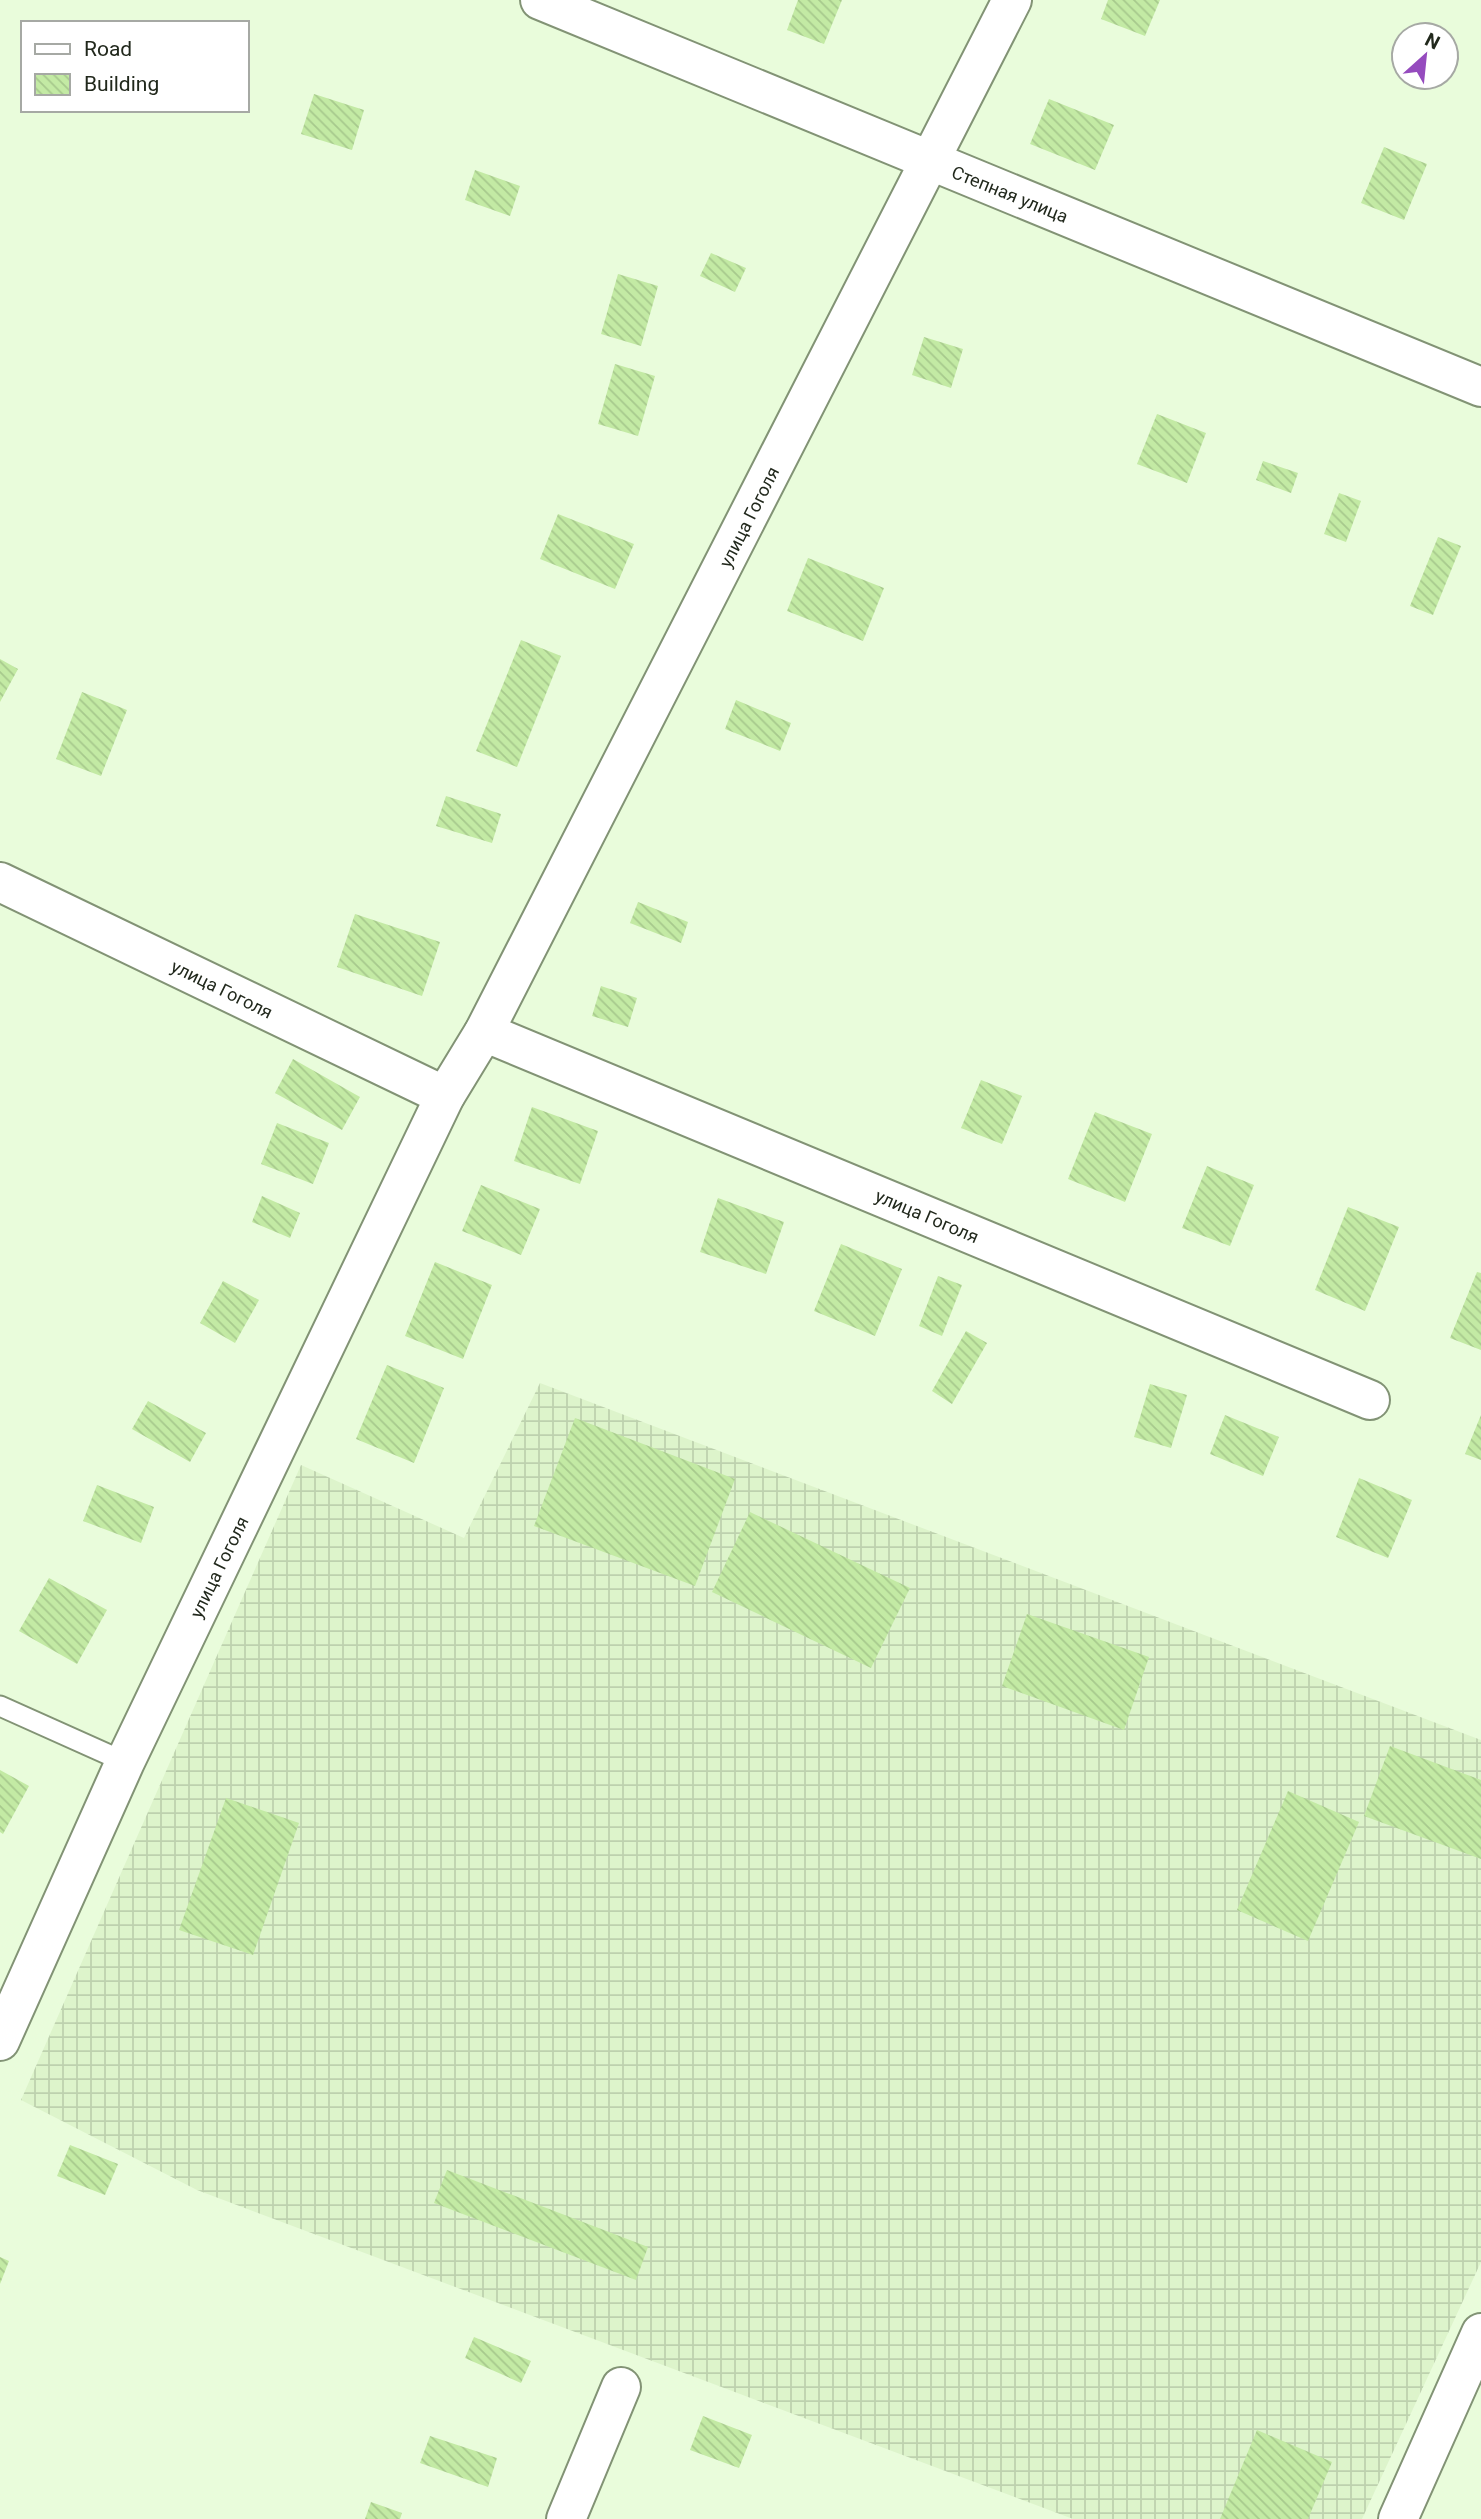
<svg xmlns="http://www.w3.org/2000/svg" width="1481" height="2519" viewBox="0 0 1481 2519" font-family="Roboto,sans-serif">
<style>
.industrial{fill:url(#industrial-grid)}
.building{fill:url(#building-back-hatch)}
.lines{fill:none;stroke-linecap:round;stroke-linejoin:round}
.service-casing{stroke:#829375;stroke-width:23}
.minor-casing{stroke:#829375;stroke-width:42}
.service{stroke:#fff;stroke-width:19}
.minor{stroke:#fff;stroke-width:38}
.labels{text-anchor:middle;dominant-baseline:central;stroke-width:5;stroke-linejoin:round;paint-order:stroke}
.street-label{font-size:18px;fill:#21281c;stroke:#fff}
</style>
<defs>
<pattern id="industrial-grid" width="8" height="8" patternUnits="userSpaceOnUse" patternTransform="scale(1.75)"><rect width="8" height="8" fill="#ddf4cb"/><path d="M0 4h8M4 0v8" fill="none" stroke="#bdd1ae"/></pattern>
<pattern id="building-back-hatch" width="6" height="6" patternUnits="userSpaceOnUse" patternTransform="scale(1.75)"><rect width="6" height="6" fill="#c3eaa4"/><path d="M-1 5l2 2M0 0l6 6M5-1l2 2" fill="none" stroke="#a7c98d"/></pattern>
</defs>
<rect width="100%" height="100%" fill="#e9fcdb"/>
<polygon class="industrial" points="540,1383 1481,1740 1481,2262 1362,2519 1073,2519 197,2190 21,2100 301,1465 464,1538"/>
<g class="building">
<polygon points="798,0 842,0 824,44 787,30"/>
<polygon points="1108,0 1160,0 1145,36 1101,19"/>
<polygon points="314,94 364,110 352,150 301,134"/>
<polygon points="1049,99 1114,125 1095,170 1030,144"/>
<polygon points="1384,147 1427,164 1404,220 1361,203"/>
<polygon points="475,170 520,186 510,216 465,200"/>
<polygon points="711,253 746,268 735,292 700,276"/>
<polygon points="618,274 658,286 641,346 601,334"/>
<polygon points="924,337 963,349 951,388 912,375"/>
<polygon points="615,364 655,376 638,436 598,424"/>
<polygon points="1157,414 1206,433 1187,483 1137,464"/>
<polygon points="1263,461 1298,473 1291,493 1256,480"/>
<polygon points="1339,493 1361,501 1346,542 1324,534"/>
<polygon points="558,514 634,544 615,589 540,559"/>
<polygon points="1438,537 1461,546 1433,615 1410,606"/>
<polygon points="808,558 884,588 863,641 787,611"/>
<polygon points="521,640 561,656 517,767 476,751"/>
<polygon points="0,659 18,669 0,702"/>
<polygon points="82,692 127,710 101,776 56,759"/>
<polygon points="736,700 791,723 780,751 725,729"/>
<polygon points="446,796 501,814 492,843 436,826"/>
<polygon points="638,902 688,922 681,943 630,923"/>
<polygon points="355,914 440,942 422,996 337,967"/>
<polygon points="601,986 637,998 628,1027 592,1016"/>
<polygon points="293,1059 360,1097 342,1130 275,1093"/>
<polygon points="981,1080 1022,1096 1002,1144 961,1128"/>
<polygon points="532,1107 598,1131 580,1184 514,1161"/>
<polygon points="1095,1112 1152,1134 1125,1202 1068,1179"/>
<polygon points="277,1123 329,1143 313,1184 261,1164"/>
<polygon points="1207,1166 1254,1185 1230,1246 1182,1228"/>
<polygon points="481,1185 540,1209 521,1255 462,1231"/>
<polygon points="262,1196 300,1213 290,1238 252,1222"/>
<polygon points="718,1198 784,1222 766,1274 700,1252"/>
<polygon points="1348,1207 1399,1227 1365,1311 1315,1290"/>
<polygon points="841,1244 902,1269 875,1336 814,1311"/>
<polygon points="435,1262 492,1285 463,1359 405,1336"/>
<polygon points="1477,1272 1481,1273 1481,1350 1450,1338"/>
<polygon points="938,1276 962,1285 942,1336 919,1326"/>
<polygon points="223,1281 259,1300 235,1343 200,1323"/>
<polygon points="966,1331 987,1343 952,1404 932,1391"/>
<polygon points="387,1365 444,1388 414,1463 356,1439"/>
<polygon points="1150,1384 1187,1395 1171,1448 1134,1437"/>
<polygon points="148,1401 206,1433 190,1462 132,1429"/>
<polygon points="1225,1415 1279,1437 1263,1476 1210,1454"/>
<polygon points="1481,1415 1481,1460 1465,1454"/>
<polygon points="575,1418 735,1479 695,1586 534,1526"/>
<polygon points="1359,1478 1412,1500 1388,1558 1336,1537"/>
<polygon points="97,1485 154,1507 141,1543 83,1521"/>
<polygon points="750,1512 910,1588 871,1668 712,1592"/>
<polygon points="49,1578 107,1610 77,1664 19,1631"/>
<polygon points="1027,1614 1149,1657 1124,1730 1002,1686"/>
<polygon points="1390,1746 1481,1780 1481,1859 1364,1816"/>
<polygon points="0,1770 29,1786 3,1834 0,1832"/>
<polygon points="1288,1791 1359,1822 1308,1941 1237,1910"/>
<polygon points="226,1798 299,1823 253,1955 179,1930"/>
<polygon points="70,2145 118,2164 105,2195 57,2176"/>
<polygon points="447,2170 648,2247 636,2280 434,2203"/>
<polygon points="0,2257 9,2261 0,2284"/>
<polygon points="474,2337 531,2361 521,2383 465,2358"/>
<polygon points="703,2416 752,2435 739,2468 690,2450"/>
<polygon points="1257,2430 1332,2462 1308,2519 1220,2519"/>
<polygon points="430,2436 497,2458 488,2487 420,2463"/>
<polygon points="371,2502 402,2513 400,2519 365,2519"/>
</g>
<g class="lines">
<defs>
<polyline id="service" points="0,1706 125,1762"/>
<g id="minor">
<polyline points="540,0 1481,387"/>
<polyline points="0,882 445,1096"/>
<polyline points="484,1032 1370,1400"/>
<polyline points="0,2041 125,1762 445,1096 484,1032 1012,0"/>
<polyline points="566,2519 621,2387"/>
<polyline points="1398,2519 1481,2333"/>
</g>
</defs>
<use href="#service" class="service-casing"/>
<use href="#minor" class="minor-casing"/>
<use href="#service" class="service"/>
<use href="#minor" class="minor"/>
</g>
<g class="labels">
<g class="street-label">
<text transform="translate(1010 194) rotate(22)">Степная улица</text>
<text transform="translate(749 517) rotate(-63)">улица Гоголя</text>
<text transform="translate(222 989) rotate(26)">улица Гоголя</text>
<text transform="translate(927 1216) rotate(23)">улица Гоголя</text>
<text transform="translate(219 1567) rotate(-64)">улица Гоголя</text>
</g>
</g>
<rect x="21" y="21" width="228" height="91" fill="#ffffff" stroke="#a6a9a4" stroke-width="2"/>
<rect x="35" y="44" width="35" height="10" fill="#ffffff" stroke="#a6a9a4" stroke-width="2"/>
<text x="84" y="56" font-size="21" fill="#21281c">Road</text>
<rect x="35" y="74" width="35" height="21" fill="url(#building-back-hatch)" stroke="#a6a9a4" stroke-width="2"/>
<text x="84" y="91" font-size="21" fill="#21281c">Building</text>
<g transform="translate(1425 56) rotate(27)"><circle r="33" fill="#ffffff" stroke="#a6a9a4" stroke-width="2"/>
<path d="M0-5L12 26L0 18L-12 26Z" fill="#954bbe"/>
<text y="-10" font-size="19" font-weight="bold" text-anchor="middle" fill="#21281c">N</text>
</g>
</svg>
